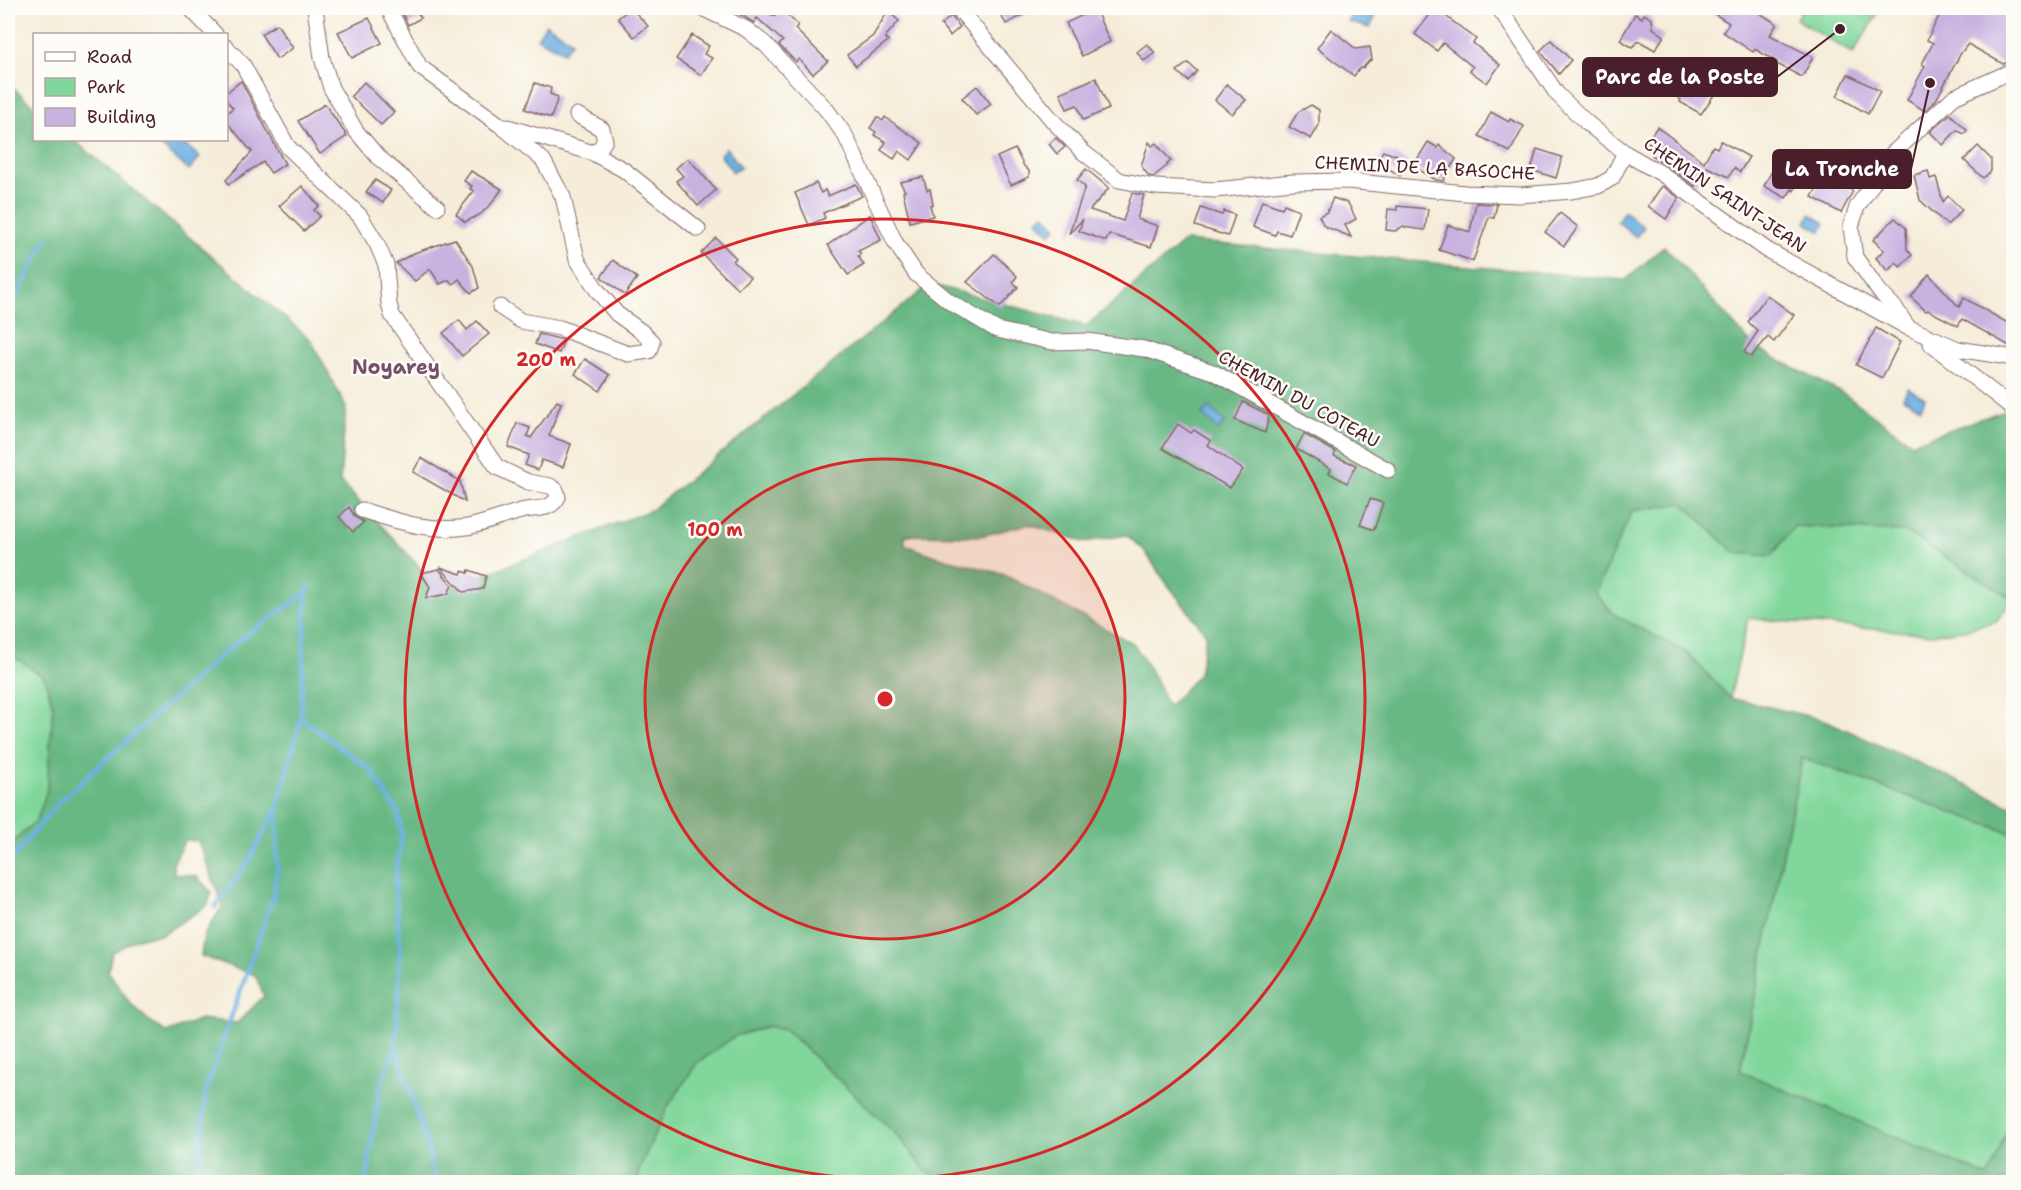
<svg xmlns="http://www.w3.org/2000/svg" width="2021" height="1190" viewBox="0 0 2021 1190" font-family="'Shantell Sans',sans-serif">
<style>
.green{fill:#81d79b;stroke:#667b63;stroke-width:1.5}
.forest{fill:#68b883;stroke:#596c57;stroke-width:1.5;fill-rule:evenodd}
.water{fill:#6cb0e2;stroke:#5b6886;stroke-width:1.5}
.lines{fill:none;stroke-linecap:round;stroke-linejoin:round}
.stream{stroke:#6cb0e2;stroke-width:4.5}
.building{fill:#c7b2e0}
.minor-casing{stroke:#866768;stroke-width:17}
.minor{stroke:#fff;stroke-width:15}
.ring{fill:none;stroke:#d62828;stroke-width:3}
.labels{text-anchor:middle;dominant-baseline:central;stroke-width:5;stroke-linejoin:round;paint-order:stroke}
.street-label{font-size:18px;fill:#4a1f2b;stroke:#fdfcf7}
.neighbourhood-label{font-size:20px;font-weight:bold;fill:#76526a;stroke:#fdfcf7}
.centre{fill:#d62828;stroke:#fdfcf7;stroke-width:3}
.ring-label{font-size:18px;text-anchor:middle;font-weight:bold;fill:#d62828;stroke:#fdfcf7;stroke-width:5;stroke-linejoin:round;paint-order:stroke}
.leader{fill:none;stroke:#4a1f2b;stroke-width:2}
.callout-dot{fill:#4a1f2b;stroke:#fdfcf7;stroke-width:2}
.callout{fill:#4a1f2b;stroke:#4a1f2b;stroke-width:2}
.callout-label{font-size:20px;text-anchor:middle;font-weight:bold;fill:#fff}
</style>
<rect width="100%" height="100%" fill="#fdfcf7"/>
<filter id="ink" filterUnits="userSpaceOnUse"><feTurbulence type="fractalNoise" baseFrequency=".0167" numOctaves="2"/><feDisplacementMap in="SourceGraphic" scale="12" xChannelSelector="R" yChannelSelector="G"/><feConvolveMatrix kernelMatrix="1 2 1 2 8 2 1 2 1" color-interpolation-filters="sRGB"/></filter>
<filter id="wash" filterUnits="userSpaceOnUse"><feTurbulence type="fractalNoise" baseFrequency=".008" numOctaves="4" result="noise"/><feDisplacementMap in="SourceGraphic" scale="24" xChannelSelector="R" yChannelSelector="G"/><feGaussianBlur stdDeviation="1.35" result="paint"/><feColorMatrix in="noise" values="0 0 0 0 0 0 0 0 0 0 0 0 0 0 0 0 0 1.4 0 .05"/><feComposite in="paint" operator="in"/></filter>
<g filter="url(#wash)">
<rect width="100%" height="100%" fill="#f5edd9"/>
<g class="green">
<polygon points="1803,8 1881,8 1853,54 1796,19"/>
<polygon points="1683,503 1736,553 1772,556 1793,526 1906,532 2013,599 1996,621 1963,630 1931,634 1748,618 1730,698 1687,653 1615,615 1595,593 1632,510"/>
<polygon points="18,659 45,678 53,706 47,790 37,820 8,846 8,660"/>
<polygon points="1802,758 2013,834 2013,1114 1990,1177 1740,1072"/>
<polygon points="768,1026 787,1031 896,1134 926,1171 940,1182 638,1182 639,1169 668,1106 697,1063 735,1036"/>
</g>
<path class="forest" d="M8,80L10,85L34,106V140H74L311,340L346,407L340,481L442,591L651,510L930,284L1086,326L1185,241L1626,280L1664,246L1754,347L1844,394L1912,443L2005,410L2014,417V542L2007,549L2013,599L1906,532L1794,526L1772,556L1735,553L1683,503L1632,511L1595,593L1615,615L1687,653L1730,698L1825,720L2013,807V834L1802,758L1740,1071L1989,1177L2013,1114V1182H940L926,1171L896,1134L787,1031L768,1026L735,1036L697,1063L668,1106L639,1169L638,1182H8V846L37,820L47,790L53,706L45,678L18,659L8,660ZM1028,524L1084,542L1126,535L1144,550L1165,581L1206,634L1199,674L1168,707L1155,678L1134,644L1003,574L939,557L905,545V535L981,536ZM185,840L198,841L223,906L204,935L201,956L255,975L264,996L237,1023L200,1019L167,1033L147,1019L129,1002L108,971L112,953L137,938L161,935L208,905L211,892L196,876L174,874L173,864Z"/>
<g class="water">
<polygon points="1358,13 1375,17 1370,28 1348,22 1350,16"/>
<polygon points="546,24 572,41 564,52 537,38"/>
<polygon points="168,140 179,140 200,157 189,170 162,147"/>
<polygon points="726,148 741,167 733,172 720,155"/>
<polygon points="1624,211 1644,227 1636,237 1617,221"/>
<polygon points="1044,214 1057,227 1050,234 1037,221"/>
<polygon points="1810,214 1825,223 1821,232 1806,223"/>
<polygon points="1908,388 1925,398 1921,408 1903,398"/>
<polygon points="1209,407 1225,422 1219,430 1202,415"/>
</g>
<g class="lines">
<g class="stream">
<polyline points="8,311 49,236"/>
<polyline points="301,718 371,770 398,813 402,835 395,880 400,950 396,1047 428,1148 435,1182"/>
<polyline points="8,863 59,802 229,648 307,592 309,586"/>
<polyline points="215,907 246,866 277,808"/>
<polyline points="197,1182 206,1089 273,898 277,871 278,807 301,718 303,654 307,592"/>
<polyline points="366,1182 380,1085 396,1048"/>
</g>
</g>
<g id="blocks">
<g class="building">
<polygon points="407,8 415,8 421,18 408,25 401,11"/>
<polygon points="631,8 648,26 634,37 618,18"/>
<polygon points="730,8 763,8 762,9 774,16 781,9 798,25 795,29 828,61 813,74 799,59 796,62 779,45 783,41 757,18 754,23"/>
<polygon points="997,8 1037,8 1006,24"/>
<polygon points="1435,8 1476,39 1473,43 1500,65 1487,83 1470,71 1473,67 1443,43 1437,51 1415,34"/>
<polygon points="1705,8 1752,8 1777,24 1770,35 1813,57 1802,77 1775,63 1777,62 1755,49 1753,52 1723,32 1729,23"/>
<polygon points="1943,8 2004,8 2013,13 2013,60 2003,64 1968,44 1961,53 1936,100 1925,111 1907,100 1925,66 1922,64 1933,43 1927,40"/>
<polygon points="1095,9 1110,42 1082,56 1066,23"/>
<polygon points="888,11 899,21 885,37 888,41 856,66 847,55 873,36"/>
<polygon points="1635,14 1642,18 1644,14 1652,19 1653,28 1664,36 1655,50 1639,41 1632,47 1620,40"/>
<polygon points="951,16 960,27 950,36 941,25"/>
<polygon points="369,18 382,43 352,58 338,32"/>
<polygon points="277,24 293,48 277,59 261,34"/>
<polygon points="1331,29 1356,49 1370,47 1372,60 1369,61 1363,68 1360,68 1354,76 1317,48"/>
<polygon points="692,35 709,46 704,54 712,58 701,75 676,59"/>
<polygon points="1551,40 1571,60 1559,74 1540,51"/>
<polygon points="1147,44 1155,53 1144,61 1137,52"/>
<polygon points="1188,63 1197,71 1188,81 1177,71"/>
<polygon points="1679,69 1694,78 1691,82 1714,95 1701,114 1680,102 1681,100 1669,92 1674,86 1670,83"/>
<polygon points="1848,74 1880,91 1868,114 1837,96"/>
<polygon points="1096,78 1109,109 1083,120 1077,105 1067,109 1060,93"/>
<polygon points="241,81 285,164 271,173 263,162 229,184 226,180 252,152 226,121 226,114 233,108 226,100 226,93"/>
<polygon points="364,82 394,112 381,125 351,96"/>
<polygon points="535,83 551,88 550,94 558,97 551,118 525,109"/>
<polygon points="1227,84 1246,100 1232,114 1215,100"/>
<polygon points="977,86 991,104 976,115 962,98"/>
<polygon points="325,104 347,136 320,154 298,121"/>
<polygon points="1311,105 1319,110 1319,125 1311,139 1289,127 1298,112"/>
<polygon points="1491,112 1509,122 1510,119 1524,126 1510,152 1479,136"/>
<polygon points="1950,114 1967,130 1964,134 1957,130 1943,145 1930,132"/>
<polygon points="877,117 883,121 885,117 922,143 911,160 899,151 894,159 881,150 886,142 874,135 876,132 870,128"/>
<polygon points="1657,127 1704,162 1713,146 1717,148 1721,141 1749,157 1740,172 1734,168 1729,177 1707,167 1695,186 1652,155 1656,148 1647,141"/>
<polygon points="1056,138 1065,147 1057,154 1049,144"/>
<polygon points="1149,142 1152,146 1156,143 1171,161 1167,164 1168,165 1153,177 1149,176 1141,166"/>
<polygon points="1428,142 1438,148 1439,145 1456,159 1443,181 1436,180 1413,166"/>
<polygon points="1978,146 1991,159 1991,171 1983,178 1964,160"/>
<polygon points="1015,149 1024,166 1029,171 1029,177 1011,185 997,157"/>
<polygon points="1537,149 1562,157 1556,178 1531,170"/>
<polygon points="1383,151 1394,155 1395,154 1408,163 1400,176 1377,161"/>
<polygon points="688,158 716,190 698,206 676,181 683,176 676,168"/>
<polygon points="1775,165 1800,179 1794,191 1792,189 1786,198 1764,186"/>
<polygon points="1086,169 1109,188 1090,210 1123,221 1132,193 1144,195 1137,219 1158,226 1151,247 1109,234 1106,241 1079,231 1083,219 1069,234 1085,187 1077,180"/>
<polygon points="471,171 502,189 492,203 481,214 465,222 456,214 474,191 470,189 472,186 464,181"/>
<polygon points="1928,171 1930,179 1936,177 1943,202 1948,196 1962,210 1947,225 1920,200 1914,175"/>
<polygon points="1827,176 1853,191 1841,213 1812,197 1821,180 1824,182"/>
<polygon points="923,177 927,190 930,189 933,204 930,205 933,216 910,222 903,192 905,191 900,182"/>
<polygon points="375,180 391,190 383,203 366,192"/>
<polygon points="816,183 821,193 825,190 828,196 856,184 862,196 823,213 825,218 809,225 795,193"/>
<polygon points="302,186 319,206 314,210 320,216 304,231 279,206"/>
<polygon points="1662,186 1679,198 1666,219 1648,206"/>
<polygon points="1333,198 1348,203 1356,219 1345,225 1351,237 1324,226 1319,216 1327,212"/>
<polygon points="1262,201 1282,208 1284,204 1299,210 1290,235 1277,231 1275,235 1253,227"/>
<polygon points="1476,203 1497,204 1494,218 1489,217 1473,261 1439,250 1448,225 1470,232"/>
<polygon points="1397,206 1428,209 1425,230 1402,227 1395,231 1386,230 1388,209 1397,210"/>
<polygon points="1201,208 1222,215 1224,211 1235,215 1228,236 1195,226"/>
<polygon points="1560,213 1578,227 1564,246 1545,232"/>
<polygon points="870,215 881,240 858,251 861,254 858,256 864,265 848,275 828,245"/>
<polygon points="1895,218 1906,228 1907,249 1912,255 1900,267 1896,262 1888,271 1876,258 1884,250 1873,240"/>
<polygon points="716,238 736,258 733,261 750,277 738,289 701,253"/>
<polygon points="455,239 473,266 479,288 471,293 459,279 453,284 449,280 440,284 430,269 415,281 396,263 414,253"/>
<polygon points="994,254 1017,276 1013,282 1018,287 1000,307 967,282"/>
<polygon points="613,260 637,278 625,295 601,277"/>
<polygon points="1929,274 1959,307 1964,298 2013,326 2013,348 1962,319 1958,326 1928,310 1926,311 1911,297"/>
<polygon points="1767,295 1794,315 1774,342 1768,337 1751,357 1744,352 1758,331 1748,322"/>
<polygon points="459,320 467,330 477,321 489,334 462,356 443,333"/>
<polygon points="1876,328 1900,342 1882,378 1856,365"/>
<polygon points="539,334 564,340 559,353 535,344"/>
<polygon points="585,359 610,375 600,391 575,374"/>
<polygon points="557,401 561,403 549,436 571,444 563,467 542,460 538,470 525,465 529,455 508,447 517,423 530,428 527,436 531,438"/>
<polygon points="1243,402 1269,415 1265,433 1235,420"/>
<polygon points="1178,424 1191,433 1194,430 1211,441 1208,445 1243,470 1230,488 1162,448"/>
<polygon points="1304,434 1336,452 1334,456 1356,465 1347,483 1329,473 1331,469 1296,449"/>
<polygon points="421,458 460,481 465,502 413,472"/>
<polygon points="1370,499 1383,503 1374,530 1360,525"/>
<polygon points="349,507 355,517 364,522 353,532 339,517"/>
<polygon points="440,567 461,574 462,571 468,573 469,570 486,576 483,589 463,592"/>
<polygon points="439,569 452,585 448,594 426,598 430,587 421,573"/>
</g>
</g>
</g>
<g filter="url(#ink)">
<use href="#blocks" fill-opacity="0" stroke="#866768" stroke-width="1.5"/>
<g class="lines">
<defs>
<g id="minor">
<polyline points="190,8 215,34"/>
<polyline points="315,8 322,58 331,88 356,131 378,157 437,207"/>
<polyline points="388,8 420,67 500,125 543,160 563,197 577,259 597,290 617,314 642,332 652,342 649,351 628,354 560,328 521,321 500,307"/>
<polyline points="702,8 746,29 765,44 826,109 845,135 895,242 916,274 950,302 997,330 1052,342 1087,341 1144,349 1213,372 1388,470"/>
<polyline points="958,8 1053,121 1083,152 1119,180 1155,187 1215,190 1293,182 1348,181 1465,193 1520,195 1572,191 1598,186 1612,178 1625,153"/>
<polyline points="1499,8 1557,94 1587,123 1625,153 1662,174 1767,250 1907,327 1958,349 2014,358"/>
<path d="M226,47L243,65L288,147L360,216L377,244L386,265L389,304L392,315L497,467L528,482L550,486L556,490L558,497C550,512 535,507 521,511C506,515 492,521 476,525C438,535 399,522 362,510"/>
<polyline points="577,115 602,129 605,140 600,148 593,153"/>
<polyline points="508,127 593,153 624,170 698,229"/>
<polyline points="1907,326 1896,309 1879,291 1855,257 1851,227 1857,207 1892,154 1954,97 2014,70"/>
<polyline points="1931,344 2014,409"/>
</g>
</defs>
<use href="#minor" class="minor-casing"/>
<use href="#minor" class="minor"/>
</g>
</g>
<circle cx="885" cy="699" r="240" fill="#d62828" fill-opacity=".12"/>
<g class="ring">
<circle cx="885" cy="699" r="240"/>
<circle cx="885" cy="699" r="480"/>
</g>
<g class="labels">
<g class="street-label">
<text transform="translate(1425 168) rotate(3)">CHEMIN DE LA BASOCHE</text>
<text transform="translate(1725 195) rotate(34)">CHEMIN SAINT-JEAN</text>
<text transform="translate(1299 399) rotate(29)">CHEMIN DU COTEAU</text>
</g>
<g class="neighbourhood-label">
<text x="396" y="367">Noyarey</text>
</g>
</g>
<circle cx="885" cy="699" r="9" class="centre"/>
<g class="ring-label">
<text x="546" y="366">200 m</text>
<text x="715" y="536">100 m</text>
</g>
<path class="leader" d="M1840 29L1777 77M1930 83L1911 169"/>
<g class="callout-dot">
<circle cx="1840" cy="29" r="6"/>
<circle cx="1930" cy="83" r="6"/>
</g>
<g class="callout">
<rect x="1583" y="58" width="194" height="38" rx="6"/>
<rect x="1773" y="150" width="138" height="38" rx="6"/>
</g>
<g class="callout-label">
<text x="1680" y="84">Parc de la Poste</text>
<text x="1842" y="176">La Tronche</text>
</g>
<rect width="2021" height="1190" fill="none" stroke="#fdfcf7" stroke-width="30"/>
<rect x="33" y="33" width="195" height="108" fill="#fdfcf7" stroke="#b5a4a5" stroke-width="1.5"/>
<rect x="45" y="52" width="30" height="9" fill="#ffffff" stroke="#b5a4a5" stroke-width="1.5"/>
<text x="87" y="63" font-size="18" fill="#4a1f2b">Road</text>
<rect x="45" y="78" width="30" height="18" fill="#81d79b" stroke="#b5a4a5" stroke-width="1.5"/>
<text x="87" y="93" font-size="18" fill="#4a1f2b">Park</text>
<rect x="45" y="108" width="30" height="18" fill="#c7b2e0" stroke="#b5a4a5" stroke-width="1.5"/>
<text x="87" y="123" font-size="18" fill="#4a1f2b">Building</text>
</svg>
